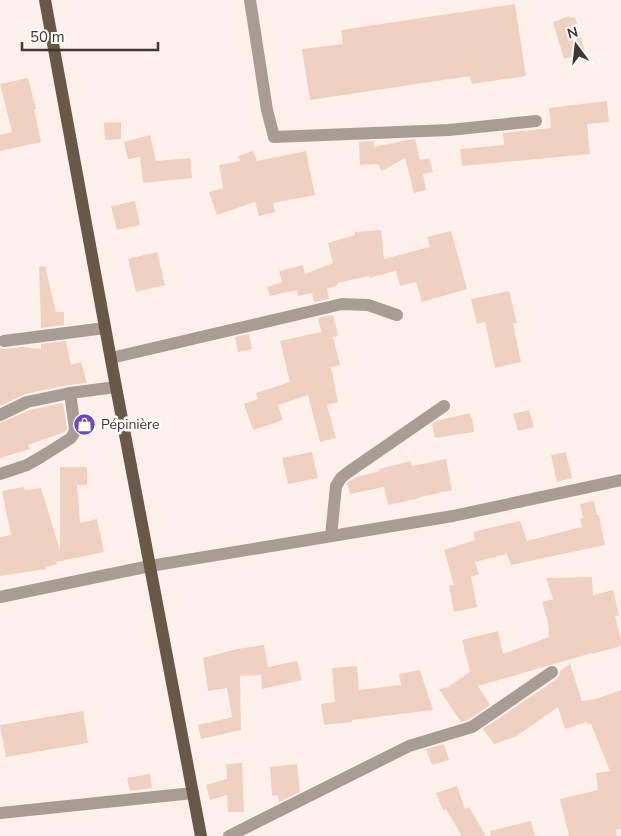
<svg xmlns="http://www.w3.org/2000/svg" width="621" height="836" viewBox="0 0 621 836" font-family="'Nunito Sans',sans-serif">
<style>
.building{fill:#f0d1c1}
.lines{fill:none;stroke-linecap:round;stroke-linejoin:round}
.minor{stroke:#a89d94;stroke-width:12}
.major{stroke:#695747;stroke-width:12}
.labels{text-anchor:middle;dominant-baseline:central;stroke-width:5;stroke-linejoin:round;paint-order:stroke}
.poi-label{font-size:14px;fill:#423630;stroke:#fff;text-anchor:start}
</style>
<rect width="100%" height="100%" fill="#fef1eb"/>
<g class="building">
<polygon points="515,4 526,76 472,84 470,76 310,100 302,49 343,44 341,30"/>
<polygon points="569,16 570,18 575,17 585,52 564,59 553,22"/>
<polygon points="28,78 36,109 34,109 41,142 0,151 0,135 12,132 0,84"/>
<polygon points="607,101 609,122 587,124 590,154 462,166 460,149 504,145 503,133 551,128 549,108"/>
<polygon points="121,122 121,139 105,140 104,123"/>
<polygon points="150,135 156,161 190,158 192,178 143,183 140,157 128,159 124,142"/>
<polygon points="415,139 420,160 429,158 433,172 423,174 426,190 414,193 405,158 382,171 378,164 360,165 359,142 374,141 374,147 407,140"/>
<polygon points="253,151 257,161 306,151 315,195 273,203 275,212 259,216 255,202 217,215 209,192 223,188 219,165 240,161 238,156"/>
<polygon points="135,201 140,225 117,230 111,206"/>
<polygon points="381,230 384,259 430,247 427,237 451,231 467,289 422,302 416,282 400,286 396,271 369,278 369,276 337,283 338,285 327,289 329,299 314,302 312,293 298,296 297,290 270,296 267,287 282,282 279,271 303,265 305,274 333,263 328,243 355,235 355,232"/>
<polygon points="157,252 165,285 136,292 128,259"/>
<polygon points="45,266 56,312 64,312 64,325 41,328 39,267"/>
<polygon points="509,291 517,323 513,324 521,362 495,368 485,322 477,324 471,299"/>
<polygon points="333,315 338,336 333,337 340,365 331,367 338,402 327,405 336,438 320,442 308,395 278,405 283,420 253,430 244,404 258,399 256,393 290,382 280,341 321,332 318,318"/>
<polygon points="249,334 252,349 238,352 235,337"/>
<polygon points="66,341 71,365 81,362 87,383 68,385 25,394 0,406 0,348 5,349 22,347 41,349 41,344"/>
<polygon points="63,403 67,429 65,432 28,445 30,449 0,458 0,423 30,410"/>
<polygon points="529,410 534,427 518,431 513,414"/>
<polygon points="470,413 471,418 472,418 474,432 435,438 432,424 436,421"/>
<polygon points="312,452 318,478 288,484 282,458"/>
<polygon points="566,452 572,478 557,482 551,455"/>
<polygon points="446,459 452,490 420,497 420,498 388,505 384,487 350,494 347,483 356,477 380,471 379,469 411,461 412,466"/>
<polygon points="60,467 87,467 87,485 77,485 80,523 97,519 104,552 56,562 57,564 46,567 46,569 0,576 0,537 11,535 2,491 24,487 25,490 41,488 60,550"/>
<polygon points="594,501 597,515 599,515 605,545 511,565 507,554 475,562 479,574 471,577 477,607 454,612 449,586 454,585 444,550 475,540 473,532 520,521 527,541 582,527 580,519 583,518 580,504"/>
<polygon points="592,577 593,595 613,590 619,615 615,616 621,639 621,646 592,654 592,653 478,686 490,705 468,720 461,722 439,689 448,687 470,672 462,640 498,631 503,654 549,637 548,622 542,602 553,599 546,578"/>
<polygon points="264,645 268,667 297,661 302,680 262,689 261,675 240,676 241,730 201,739 198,725 233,717 232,717 227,688 208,691 203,658 237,649"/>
<polygon points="570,664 582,701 596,699 621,690 621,829 616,830 617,836 569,836 560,799 598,790 596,773 610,771 591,724 588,725 587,722 565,729 558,707 515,737 494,744 483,729 557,679 559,675 560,671"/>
<polygon points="357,666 359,690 401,685 399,674 420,670 433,710 352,720 352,722 324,725 321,704 335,702 332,668"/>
<polygon points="83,711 88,743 6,757 0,725"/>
<polygon points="444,744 449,760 432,765 426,749"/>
<polygon points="242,763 244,812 228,812 227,795 210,800 206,785 227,779 226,764"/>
<polygon points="297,764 300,792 279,802 277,795 272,796 270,767"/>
<polygon points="150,774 152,788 130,791 127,778"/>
<polygon points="457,786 465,809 469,807 486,836 462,836 446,809 443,810 436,793"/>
<polygon points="531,821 535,836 491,836 490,831"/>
</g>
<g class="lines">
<g class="minor">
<polyline points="250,0 267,110 274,137 449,130 536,121"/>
<polyline points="4,341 105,328"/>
<polyline points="111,358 342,304 368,305 397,315"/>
<polyline points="0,415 27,402 70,393 116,387"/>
<polyline points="0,474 27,465 41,457 71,438 74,433 75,429 70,393"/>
<polyline points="331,536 336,486 341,478 347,473 444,406"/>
<polyline points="0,597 150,566 453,516 621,480"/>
<polyline points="0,813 193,793"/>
<polyline points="229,836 409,746 472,727 552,672"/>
</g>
<polyline class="major" points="45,0 116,387 201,836"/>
</g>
<defs>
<symbol id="shop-disc" viewBox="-11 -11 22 22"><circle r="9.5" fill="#6f48c1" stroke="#fff"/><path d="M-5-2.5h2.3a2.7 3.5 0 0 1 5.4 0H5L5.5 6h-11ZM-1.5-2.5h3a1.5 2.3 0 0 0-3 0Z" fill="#fff"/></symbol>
</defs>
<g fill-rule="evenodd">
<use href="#shop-disc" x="72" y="412" width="25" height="25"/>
</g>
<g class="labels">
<g class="poi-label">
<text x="101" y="424">Pépinière</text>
</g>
</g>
<g transform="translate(576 45) rotate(345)" stroke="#ffffff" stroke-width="4" paint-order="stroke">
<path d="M0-4L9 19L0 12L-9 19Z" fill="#423630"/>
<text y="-8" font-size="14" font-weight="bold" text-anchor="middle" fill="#423630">N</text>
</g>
<path d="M22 42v8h136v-8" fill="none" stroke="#423630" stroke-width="2.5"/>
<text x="30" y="42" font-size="15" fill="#423630" stroke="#ffffff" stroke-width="4" paint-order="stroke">50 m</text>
</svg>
